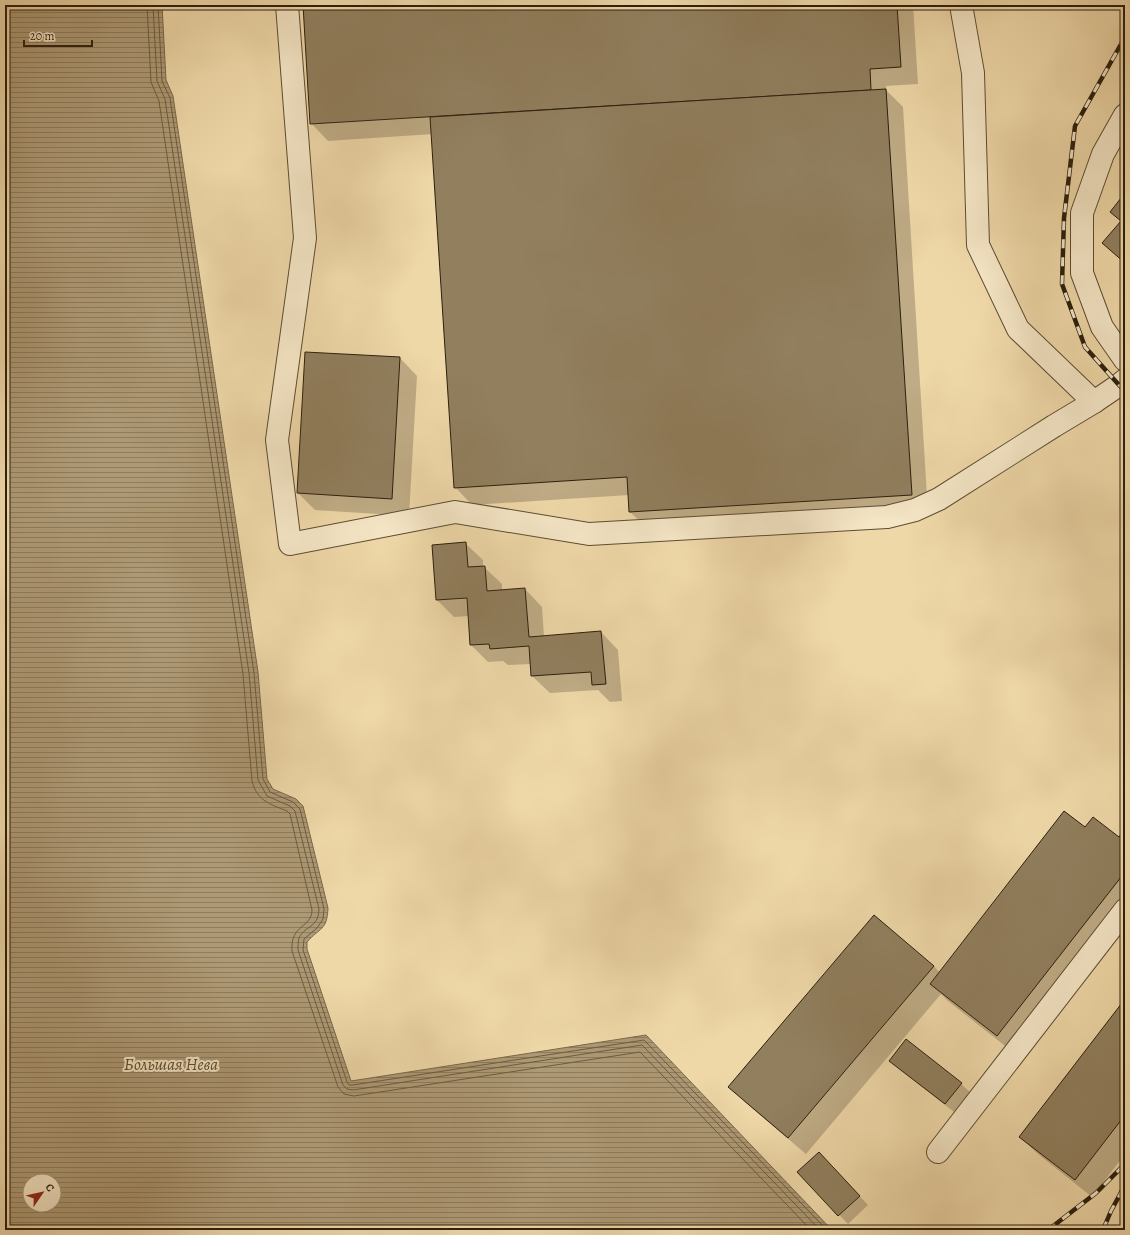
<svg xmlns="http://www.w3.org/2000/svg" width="1130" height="1235" viewBox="0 0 1130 1235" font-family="Alegreya,serif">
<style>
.water{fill:url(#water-rules);stroke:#79684b;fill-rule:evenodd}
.shadow{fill:#0003}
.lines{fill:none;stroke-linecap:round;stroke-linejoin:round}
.shore{stroke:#6c5c41;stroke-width:1}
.building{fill:#917f5e;stroke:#2c1f0e}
.minor-casing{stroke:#5d4d34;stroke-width:24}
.minor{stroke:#f5e6c6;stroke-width:22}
.rail-casing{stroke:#2c1f0e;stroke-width:4.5}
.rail{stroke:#f5e6c6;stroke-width:3;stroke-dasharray:9;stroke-linecap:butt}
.labels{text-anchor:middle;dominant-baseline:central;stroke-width:4;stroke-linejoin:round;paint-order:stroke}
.water-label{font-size:17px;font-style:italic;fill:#594a32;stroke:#f5e6c6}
</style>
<defs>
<pattern id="water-rules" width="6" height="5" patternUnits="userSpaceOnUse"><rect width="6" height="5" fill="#ad9974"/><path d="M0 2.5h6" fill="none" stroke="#8d7c5e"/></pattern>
</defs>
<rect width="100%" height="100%" fill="#efd8a8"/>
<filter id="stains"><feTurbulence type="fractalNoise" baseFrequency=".005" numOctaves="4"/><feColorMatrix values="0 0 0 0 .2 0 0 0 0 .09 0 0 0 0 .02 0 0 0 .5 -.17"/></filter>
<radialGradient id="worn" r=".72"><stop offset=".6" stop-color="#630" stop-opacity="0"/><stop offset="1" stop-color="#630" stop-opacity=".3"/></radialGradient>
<path class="water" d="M5,5H162L166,80L173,96L258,672L267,779L273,789L296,799L303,806L328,908C327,931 320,927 307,942V949L351,1081L646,1035L832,1230H5ZM30,1181H54V1205H30Z"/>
<g class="shadow">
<polygon points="304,5 913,5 918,84 886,86 887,91 903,107 928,512 648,529 630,512 629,495 472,505 455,487 433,134 328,141 311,123"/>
<polygon points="400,358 417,376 409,516 315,510 298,493"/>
<polygon points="465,543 483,560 483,567 484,567 502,584 502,591 525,589 542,607 544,637 601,632 618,650 622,701 610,702 598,690 550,693 532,676 531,664 508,665 503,661 488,662 471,645 469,616 454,617 437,600"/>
<polygon points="1085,829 1119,839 1125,831 1125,911 1014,1053 948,1001 941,994 806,1154 747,1104 730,1087 934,966 940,973"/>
<polygon points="1125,1001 1125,1154 1092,1197 1038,1154 1020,1137"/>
<polygon points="891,1061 961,1084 970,1092 954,1112 899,1069"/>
<polygon points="827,1162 868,1205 848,1224 798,1172"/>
</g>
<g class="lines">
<g class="shore">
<path d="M147,5L151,82L159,101L243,674L252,781C257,801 270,804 287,811L290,814L312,910C312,928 290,924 292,951L338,1087L344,1094L354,1096L640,1052L811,1230"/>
<path d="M153,5L157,81L165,99L249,673L258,780L267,796L290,806L295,811L319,909C318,929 306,924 299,938C298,941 298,946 298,950L343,1085L347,1089L353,1090L642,1045L820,1230"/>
<polyline points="158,5 162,81 170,98 254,673 263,779 270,792 293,802 300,809 324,909 323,919 317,928 304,939 303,950 347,1082 349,1085 353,1085 644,1040 827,1230"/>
</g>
</g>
<g class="building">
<polygon points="303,5 897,5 901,67 870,69 871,90 310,124"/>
<polygon points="886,89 912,495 629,512 627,477 454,488 430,117"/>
<polygon points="1125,193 1125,263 1102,243 1121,221 1110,212"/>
<polygon points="305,352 400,357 392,499 297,493"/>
<polygon points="466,542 468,567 485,566 487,591 525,588 529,637 601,631 606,684 592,685 591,672 531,676 529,646 490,649 489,644 470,645 467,598 436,600 432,545"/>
<polygon points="1064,811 1085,827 1093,817 1119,837 1125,829 1125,872 997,1036 930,984"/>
<polygon points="874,915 934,966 788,1138 728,1087"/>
<polygon points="1125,999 1125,1115 1075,1180 1019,1137"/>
<polygon points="906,1039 962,1083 945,1104 889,1061"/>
<polygon points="819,1152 860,1196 838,1216 797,1172"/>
</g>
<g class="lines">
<defs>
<g id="minor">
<polyline points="287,5 305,238 277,440 290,544 455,512 589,534 887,517 915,510 939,499 1054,426 1094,402"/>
<polyline points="961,5 973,73 978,245 1018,329 1094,402 1119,385 1125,380"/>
<polyline points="1125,115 1103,154 1082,213 1082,273 1102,327 1125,360"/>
<polyline points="938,1152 1125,910"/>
</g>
</defs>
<use href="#minor" class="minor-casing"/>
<use href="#minor" class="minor"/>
<defs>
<g id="rail">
<polyline points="1125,37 1075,126 1064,218 1062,284 1085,347 1119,385 1125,391"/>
<polyline points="1048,1230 1096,1193 1125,1164"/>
<polyline points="1103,1230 1111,1211 1125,1185"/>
</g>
</defs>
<use href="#rail" class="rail-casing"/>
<use href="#rail" class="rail"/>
</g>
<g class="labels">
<g class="water-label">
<text x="171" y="1064">Большая Нева</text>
</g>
</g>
<rect width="1130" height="1235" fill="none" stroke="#efd8a8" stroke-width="20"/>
<rect x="6" y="6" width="1118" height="1223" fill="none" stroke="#2c1f0e" stroke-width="2"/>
<rect x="10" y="10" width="1110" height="1215" fill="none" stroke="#2c1f0e"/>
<g transform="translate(42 1193) rotate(56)"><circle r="19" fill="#f5e6c6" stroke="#a5967c"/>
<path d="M0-3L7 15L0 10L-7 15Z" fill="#8f2418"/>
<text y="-6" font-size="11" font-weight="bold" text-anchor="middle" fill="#2c1f0e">С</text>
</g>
<path d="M24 40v6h68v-6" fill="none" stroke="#2c1f0e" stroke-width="2"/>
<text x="30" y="40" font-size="12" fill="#2c1f0e" stroke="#f5e6c6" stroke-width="3" paint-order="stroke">20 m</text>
<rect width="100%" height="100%" filter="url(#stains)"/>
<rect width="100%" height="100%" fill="url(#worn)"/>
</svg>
